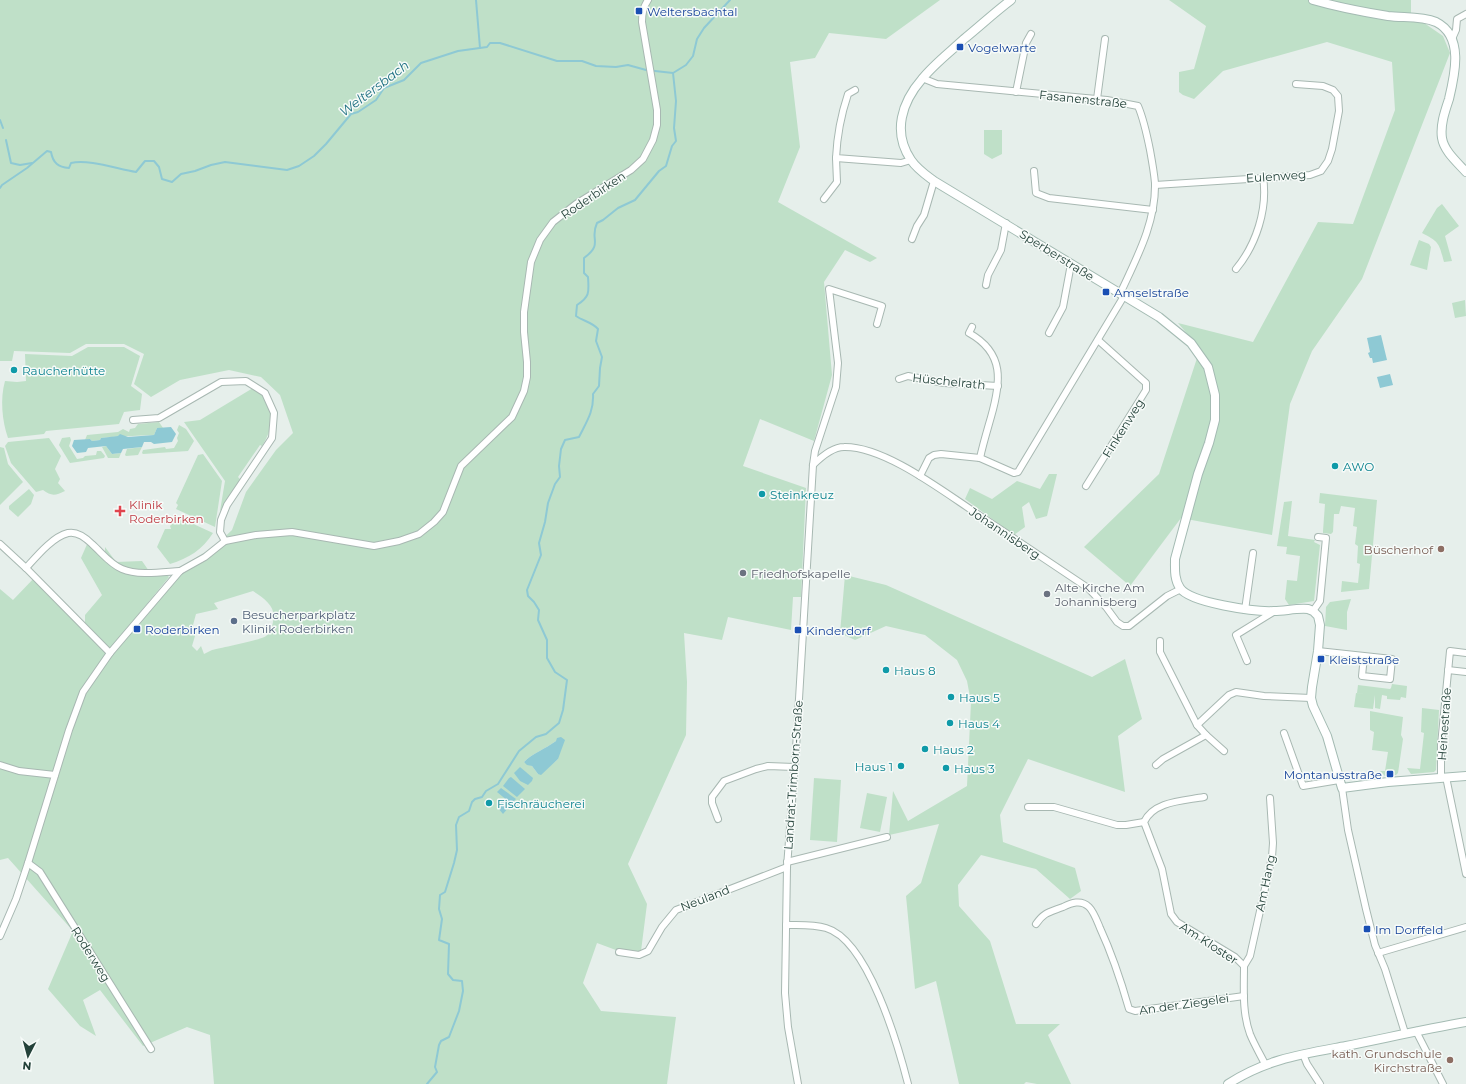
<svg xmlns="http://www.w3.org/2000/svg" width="1466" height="1084" viewBox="0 0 1466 1084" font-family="Montserrat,sans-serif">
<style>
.green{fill:#bfe0c8;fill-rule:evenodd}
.water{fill:#8ec9d4}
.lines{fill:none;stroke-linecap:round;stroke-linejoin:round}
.stream{stroke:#8ec9d4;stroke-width:2}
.street-casing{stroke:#a8b8b2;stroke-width:8}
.secondary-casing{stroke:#a4bbb3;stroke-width:10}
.street{stroke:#fff;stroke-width:6}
.secondary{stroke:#fff;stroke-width:8}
.transit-dot{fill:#1a4fb4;stroke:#f7fbf9;stroke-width:1.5}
.culture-dot{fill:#0f9aa8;stroke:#f7fbf9;stroke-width:1.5}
.health-dot{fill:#e0444e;stroke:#f7fbf9;stroke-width:1.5}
.education-dot{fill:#8d6e63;stroke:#f7fbf9;stroke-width:1.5}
.worship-dot{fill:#6b7280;stroke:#f7fbf9;stroke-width:1.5}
.service-dot{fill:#5c6f8a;stroke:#f7fbf9;stroke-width:1.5}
.labels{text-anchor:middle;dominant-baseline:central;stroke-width:3;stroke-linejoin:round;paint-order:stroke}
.transit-label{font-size:12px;fill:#164399;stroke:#f7fbf9;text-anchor:start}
.street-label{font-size:12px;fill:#24423a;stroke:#f7fbf9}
.culture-label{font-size:12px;fill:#0d838f;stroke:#f7fbf9;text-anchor:start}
.health-label{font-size:12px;fill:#be3a42;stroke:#f7fbf9;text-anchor:start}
.education-label{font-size:12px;fill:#785e54;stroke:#f7fbf9;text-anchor:end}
.worship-label{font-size:12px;fill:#5b616d;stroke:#f7fbf9;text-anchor:start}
.service-label{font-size:12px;fill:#4e5e75;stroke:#f7fbf9;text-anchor:start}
.water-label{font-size:13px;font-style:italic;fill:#1c6f80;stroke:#f7fbf9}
</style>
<rect width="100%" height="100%" fill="#e6efeb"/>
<g class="green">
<path d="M0,0H940L886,39L829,33L815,58L790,62L800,147L778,202L877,258L870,262L845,250L824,282L832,375L814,441L760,419L743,466L806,488L801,597H793L791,630L728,617L722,640L684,633L687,682L686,735L628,864L647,904L640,959L597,943L583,983L601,1011L676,1017L667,1084H214L210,1035L187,1027L143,1046L100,990L83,1000L96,1036L80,1026L48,989L73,931L8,858L0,860V589L13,600L36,576L110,651L156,596L170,577L184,565L214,547L232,530L246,492L276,450L293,433L280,395L261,377L229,370L180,380L151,397L134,384L144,354L124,344H86L70,353L14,351L12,361H0ZM253,591C265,599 277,607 273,622C272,627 271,633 266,636C261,640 221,648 212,650L204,654L201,646L197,651L192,646L195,636L193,625L196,614L218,609L214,603ZM556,741L558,759L541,774H538L532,766L524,762C533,753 545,749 556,741Z"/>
<polygon points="1169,0 1411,0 1411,14 1443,36 1450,53 1362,279 1312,351 1290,404 1272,535 1181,518 1130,586 1084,547 1159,474 1200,349 1178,323 1253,342 1318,222 1353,224 1395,110 1392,62 1327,42 1223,71 1194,99 1183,95 1179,92 1179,72 1194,69 1206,26"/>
<polygon points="984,130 1002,130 1002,154 992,159 984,154"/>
<path d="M1442,204L1459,226L1445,236L1452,261L1444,262C1439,244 1440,242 1422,233L1437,208Z"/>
<polygon points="1419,240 1429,244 1431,247 1427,270 1410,265"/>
<polygon points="1465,300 1466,316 1455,318 1452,303"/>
<path d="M88,347H124L140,356L131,386L142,394L140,410L124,412L119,424L46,431L44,434L8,438C2,421 0,398 5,381L17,382L26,381L25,354L72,356Z"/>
<path d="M253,388C256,390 261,393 263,396C276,410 272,431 262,446L260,445L238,477L241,480L220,511L225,481L184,422L200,420Z"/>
<path d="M159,422L163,428H157L154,435C136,436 119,436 101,438L100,440L92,441L90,439L85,440L87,435L118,432L123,429L129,432L130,429L135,428L138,424Z"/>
<polygon points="179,425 186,429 194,441 188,451 143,454 142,453 143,450 165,447 166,449 174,448 178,441 177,438 179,433 177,430"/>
<polygon points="70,437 71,440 69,446 77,459 83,458 85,456 96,455 97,451 101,451 105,456 104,458 70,463 59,445 62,438"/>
<path d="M49,438L61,456L55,469L60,479L58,483L65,491C55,496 51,496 43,490L36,492L11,463L5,446L8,442Z"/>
<polygon points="106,446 112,454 121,453 119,458 108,458 102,447"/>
<polygon points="0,447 4,448 8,464 23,482 0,505"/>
<polygon points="142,447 138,455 126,456 125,455 127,449"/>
<polygon points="203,454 222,481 215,527 176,509 178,505 176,503 198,455"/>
<polygon points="1049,474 1057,474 1047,516 1036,519 1029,502 1022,507 1025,527 1014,535 965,499 970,488 992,499 1017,481 1040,489"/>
<polygon points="29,489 34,495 31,504 18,517 9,509 9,506"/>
<polygon points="1320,493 1377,500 1369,589 1341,592 1342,581 1358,583 1360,564 1357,563 1358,546 1355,544 1357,527 1353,526 1355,508 1341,506 1339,514 1334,514 1333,532 1331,534 1323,533 1323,531 1325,504 1319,503"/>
<polygon points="1292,501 1288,536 1315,540 1314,542 1320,545 1314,601 1289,605 1285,599 1287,580 1297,581 1300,556 1286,554 1287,547 1277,546 1284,502"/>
<path d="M173,517L186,523L189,522L213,533C202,550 189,558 170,564L157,547L165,529H171L170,526L174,522Z"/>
<polygon points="88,542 115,568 166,574 169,577 110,649 85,623 85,615 102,595 81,558"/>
<path d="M105,547L116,562L142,561L149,571C130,570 119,566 105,554Z"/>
<polygon points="845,575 886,585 1092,677 1125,659 1142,719 1118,736 1125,792 1028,759 1000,815 1003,842 1075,868 1081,891 1070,899 1036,869 981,855 958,885 959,906 990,941 1016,1024 1060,1024 1048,1035 1071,1084 1037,1084 1026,1082 1024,1084 959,1084 936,981 915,989 906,896 921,883 939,824 889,835 893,791 908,821 967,786 971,702 967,681 957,660 925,635 886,626 855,640 840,633"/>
<polygon points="1351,599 1347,612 1347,630 1325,626 1326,607 1330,602"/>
<polygon points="1392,684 1407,686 1406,698 1401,697 1400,700 1387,699 1387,696 1382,695 1380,709 1375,708 1375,695 1373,709 1354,707 1356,693 1366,694 1357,693 1358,685 1390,689 1391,688"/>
<polygon points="1422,708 1439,710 1436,770 1434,772 1411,774 1407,768 1420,769 1424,733 1421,732"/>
<polygon points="1370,711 1403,717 1401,735 1403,739 1398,773 1396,775 1385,776 1380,771 1385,771 1388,752 1372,750 1374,732 1370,730"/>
<polygon points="814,778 841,780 837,842 810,840"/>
<polygon points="867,793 887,797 880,832 860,828"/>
</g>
<g class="water">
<polygon points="1381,335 1387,360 1373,363 1372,358 1370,358 1368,353 1370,352 1367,338"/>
<polygon points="1390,374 1393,385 1380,388 1377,377"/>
<polygon points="171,427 176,434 172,442 154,444 151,442 144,442 142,447 123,449 121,453 112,454 106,446 88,448 86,452 77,453 72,446 74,440 90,439 92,441 100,440 101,438 118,436 120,434 128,437 154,435 157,428"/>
<path d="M561,737L565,740L558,759L541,775L538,774L532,766L527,765L524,762C533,753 545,749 556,741L557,738Z"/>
<polygon points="520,767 533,778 532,781 528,785 520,781 514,773"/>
<polygon points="511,777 525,789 517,797 503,786 509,778"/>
<polygon points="501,788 516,799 512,803 508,801 497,792"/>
<polygon points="502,800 509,807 503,814 498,808 501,804 499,802"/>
</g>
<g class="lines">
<g class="stream">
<polyline points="476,0 480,48"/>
<polyline points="0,120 3,128"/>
<polyline points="6,140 11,163 20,165 32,163"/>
<path d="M0,188L2,185L27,168L47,151L51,152C53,163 58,167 69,168L71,163C89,159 117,169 136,172L145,161H154L159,167L162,179L172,182L181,174L195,171L211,165L225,162L287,170L299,166L314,156L326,144L351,114L358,112L376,100L384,88L404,80L421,63L458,51L487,47L490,43H500L557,61H582L596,66L616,67L628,65L646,70L673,73L686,65L693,56L697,39L704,28L730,0"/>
<path d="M427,1084L437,1072L435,1067L439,1045L441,1041L449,1037L459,1011L463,991L462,981L453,980L448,974L449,944L439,940L442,919L439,909L440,895L445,892L454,863L457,850L456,825L459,817L469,811L472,802L475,799L482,797L486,791L498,784L519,751L536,737L546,734L559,723L563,710L567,680L555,672L547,658V640L538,620L539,610L534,602L528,596L527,590L541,555L539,543L545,522L548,503L555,484L560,477L559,466L561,449L565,440L579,437C587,421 594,411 593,394L599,386L600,368L602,357L596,341L598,329C592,322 583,321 576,316L577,305C590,297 589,292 588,277L584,273V258C604,243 589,240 597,223L603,220L618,208L635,200L659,171L666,166L672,146L676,141L674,128L676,101L673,73"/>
</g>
<defs>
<g id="street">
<polyline points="1452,39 1456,30 1457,19 1466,14"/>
<path d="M922,78L937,84L1107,100L1138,106C1144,120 1147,135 1150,150C1152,161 1154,172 1155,183C1156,223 1136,259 1120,294"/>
<path d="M855,90L848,94C841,115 837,136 836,158L901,163L911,160"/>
<polyline points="1016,92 1026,43 1031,34"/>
<polyline points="1097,99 1105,39"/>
<polyline points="1034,171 1036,193 1049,198 1153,210"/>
<polyline points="1155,185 1310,175 1321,171 1328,161 1332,149 1339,111 1338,96 1333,90 1323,86 1296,84"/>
<polyline points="824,199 837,182 836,158"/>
<polyline points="912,239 917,226 924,215 934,181"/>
<path d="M1236,269C1256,245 1268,209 1263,177"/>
<polyline points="986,285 988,275 1001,250 1006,223"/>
<path d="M972,327L969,333C1005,353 1001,382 991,417C987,431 983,444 980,458"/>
<polyline points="1049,333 1063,307 1071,264"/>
<polyline points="899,379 908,376 944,383 998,386"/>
<polyline points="133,420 159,418 221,382 246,381 265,393 274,413 272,438 227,505 221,520 220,532 225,541"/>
<path d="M813,465C821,457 833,447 844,447C885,446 945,493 979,515C1015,539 1051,563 1088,588L1106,607L1117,622L1123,626H1129L1167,596L1181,589"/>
<polyline points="920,476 929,458 934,455 941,454 980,458 1014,473 1018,472 1124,296"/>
<polyline points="1086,486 1146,390 1146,383 1098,340"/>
<polyline points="0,544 26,568 110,653"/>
<path d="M26,568C36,557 52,537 68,533C77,531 86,538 92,544C102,553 110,564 122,569C138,576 163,572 180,571"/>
<polyline points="1245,610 1253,553"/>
<polyline points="1313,611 1320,601 1326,538 1318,537"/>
<polyline points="1160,641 1160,652 1197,725"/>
<polyline points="1318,651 1392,659 1390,679 1362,676 1364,656"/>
<polyline points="1247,661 1236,635 1275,611"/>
<polyline points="1448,670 1466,672"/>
<polyline points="1284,733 1303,786 1339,780"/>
<polyline points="1206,735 1224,751"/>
<polyline points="0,765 19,771 55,775"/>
<polyline points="1156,765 1163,759 1206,735 1197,725 1229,695 1236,692 1264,696 1311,698"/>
<polyline points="1446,777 1466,874"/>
<polyline points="1441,778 1441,745 1450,651 1466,653"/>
<polyline points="1342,788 1348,830 1366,909 1375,945 1385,969 1405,1033"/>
<path d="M1204,797C1183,801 1154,801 1144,822L1162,869L1171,914L1177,922L1235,957L1244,966C1244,989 1242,1012 1250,1034C1254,1044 1260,1054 1265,1064"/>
<polyline points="1028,807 1054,807 1117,825 1126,825 1144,822"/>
<polyline points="718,819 712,803 712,797 724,781 756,769 768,766 794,767"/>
<polyline points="787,862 887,837"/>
<polyline points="28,863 40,872 151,1049"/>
<path d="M1036,924C1044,912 1050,912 1063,907C1071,903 1081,899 1089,907C1094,912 1097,921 1100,928C1112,954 1121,981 1129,1009L1135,1011L1244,996"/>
<path d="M786,925C799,925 813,924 826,928C868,940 898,1045 908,1084"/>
<path d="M0,936L16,899L28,863L69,730L83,692L110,653L180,571L205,557L225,541L256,535L292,532L374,546L399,541L419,534L434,522L443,512L461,466L512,417L524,391L527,377V362L524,332V312L531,262L540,240L553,222L576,204L631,170L643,159L653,140L657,125V110L642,22C642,13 643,7 648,0"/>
<polyline points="619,952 639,955 648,951 662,927 676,910 787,867"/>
<polyline points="1378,953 1466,927"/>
<polyline points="1244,966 1250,956 1272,857 1273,843 1270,798"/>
<polyline points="1416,1031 1443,1084"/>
<polyline points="1303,1054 1307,1064 1320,1084"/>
<polyline points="798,1084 788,1027 785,993 787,867 796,749 813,465 815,451 836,387 838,363 829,289 882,306 877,324"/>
</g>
<g id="secondary">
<path d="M1011,0C995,12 980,26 964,39C950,52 934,64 922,79C902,102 892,132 911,160C917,169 926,175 934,181L1159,317L1191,343L1208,367L1215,395V420L1209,443L1198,474L1175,559C1175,569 1174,579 1180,588C1190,603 1256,612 1274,611C1285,611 1296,608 1308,609L1313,611L1318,616L1320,625L1318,651L1312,687L1311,698L1313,706L1327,736L1342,788L1388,782L1466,776"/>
<path d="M1313,0C1337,7 1363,12 1388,16C1403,18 1421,16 1436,22C1464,36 1455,74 1449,99C1445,111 1440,125 1442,138C1444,151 1457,162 1466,172"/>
<path d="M1228,1084C1266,1059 1303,1054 1346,1046C1386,1038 1426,1029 1466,1022"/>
</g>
</defs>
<use href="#street" class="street-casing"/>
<use href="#secondary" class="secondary-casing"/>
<use href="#street" class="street"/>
<use href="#secondary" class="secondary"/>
</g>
<g class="transit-dot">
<rect x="635" y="7" width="8" height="8" rx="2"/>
<rect x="956" y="43" width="8" height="8" rx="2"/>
<rect x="1102" y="288" width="8" height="8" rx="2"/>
<rect x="133" y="625" width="8" height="8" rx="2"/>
<rect x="794" y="626" width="8" height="8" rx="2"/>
<rect x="1317" y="655" width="8" height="8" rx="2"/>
<rect x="1386" y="770" width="8" height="8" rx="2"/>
<rect x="1363" y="925" width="8" height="8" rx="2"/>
</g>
<g class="culture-dot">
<circle cx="14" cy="370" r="4"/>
<circle cx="1335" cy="466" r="4"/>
<circle cx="762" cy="494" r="4"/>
<circle cx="886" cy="670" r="4"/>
<circle cx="951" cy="697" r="4"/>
<circle cx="950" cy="723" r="4"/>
<circle cx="925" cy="749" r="4"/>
<circle cx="901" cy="766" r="4"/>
<circle cx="946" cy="768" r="4"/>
<circle cx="489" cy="803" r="4"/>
</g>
<path class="health-dot" d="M118 505h4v4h4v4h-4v4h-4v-4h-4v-4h4z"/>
<g class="education-dot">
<circle cx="1441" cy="549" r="4"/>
<circle cx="1450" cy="1060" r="4"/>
</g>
<g class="worship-dot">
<circle cx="743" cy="573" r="4"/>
<circle cx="1047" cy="594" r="4"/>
</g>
<circle class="service-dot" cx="234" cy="621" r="4"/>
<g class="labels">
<g class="transit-label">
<text x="647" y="11">Weltersbachtal</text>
<text x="968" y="47">Vogelwarte</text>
<text x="1114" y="292">Amselstraße</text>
<text x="145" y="629">Roderbirken</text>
<text x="806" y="630">Kinderdorf</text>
<text x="1329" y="659">Kleiststraße</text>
<text x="1382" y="774" text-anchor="end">Montanusstraße</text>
<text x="1375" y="929">Im Dorffeld</text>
</g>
<g class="street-label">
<text transform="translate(1083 99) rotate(6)">Fasanenstraße</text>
<text transform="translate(1276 176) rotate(-4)">Eulenweg</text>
<text transform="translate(593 195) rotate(-34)">Roderbirken</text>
<text transform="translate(1057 255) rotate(32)">Sperberstraße</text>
<text transform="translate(949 381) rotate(6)">Hüschelrath</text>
<text transform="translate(1123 428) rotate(-58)">Finkenweg</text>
<text transform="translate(1005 533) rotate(34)">Johannisberg</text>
<text transform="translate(1444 724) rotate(-86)">Heinestraße</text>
<text transform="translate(793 775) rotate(-86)">Landrat-Trimborn-Straße</text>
<text transform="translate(1265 883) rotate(-78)">Am Hang</text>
<text transform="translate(705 898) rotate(-21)">Neuland</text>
<text transform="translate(1209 943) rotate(33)">Am Kloster</text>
<text transform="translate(91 954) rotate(58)">Roderweg</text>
<text transform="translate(1184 1004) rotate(-8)">An der Ziegelei</text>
</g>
<g class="culture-label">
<text x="22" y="370">Raucherhütte</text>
<text x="1343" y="466">AWO</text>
<text x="770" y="494">Steinkreuz</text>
<text x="894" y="670">Haus 8</text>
<text x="959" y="697">Haus 5</text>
<text x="958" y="723">Haus 4</text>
<text x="933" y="749">Haus 2</text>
<text x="893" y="766" text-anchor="end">Haus 1</text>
<text x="954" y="768">Haus 3</text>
<text x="497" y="803">Fischräucherei</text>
</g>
<g class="health-label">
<text x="129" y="504">Klinik<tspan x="129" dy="14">Roderbirken</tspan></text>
</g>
<g class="education-label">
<text x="1433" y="549">Büscherhof</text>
<text x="1442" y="1053">kath. Grundschule<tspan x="1442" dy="14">Kirchstraße</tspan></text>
</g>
<g class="worship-label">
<text x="751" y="573">Friedhofskapelle</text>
<text x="1055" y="587">Alte Kirche Am<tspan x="1055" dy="14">Johannisberg</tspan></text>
</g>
<g class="service-label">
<text x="242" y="614">Besucherparkplatz<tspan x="242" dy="14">Klinik Roderbirken</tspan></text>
</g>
<g class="water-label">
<text transform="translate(374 88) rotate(-37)">Weltersbach</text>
</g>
</g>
<g transform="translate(28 1056) rotate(186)" stroke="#f7fbf9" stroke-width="3" paint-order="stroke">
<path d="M0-3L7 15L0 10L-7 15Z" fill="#24423a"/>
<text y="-6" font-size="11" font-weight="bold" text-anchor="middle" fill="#24423a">N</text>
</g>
</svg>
